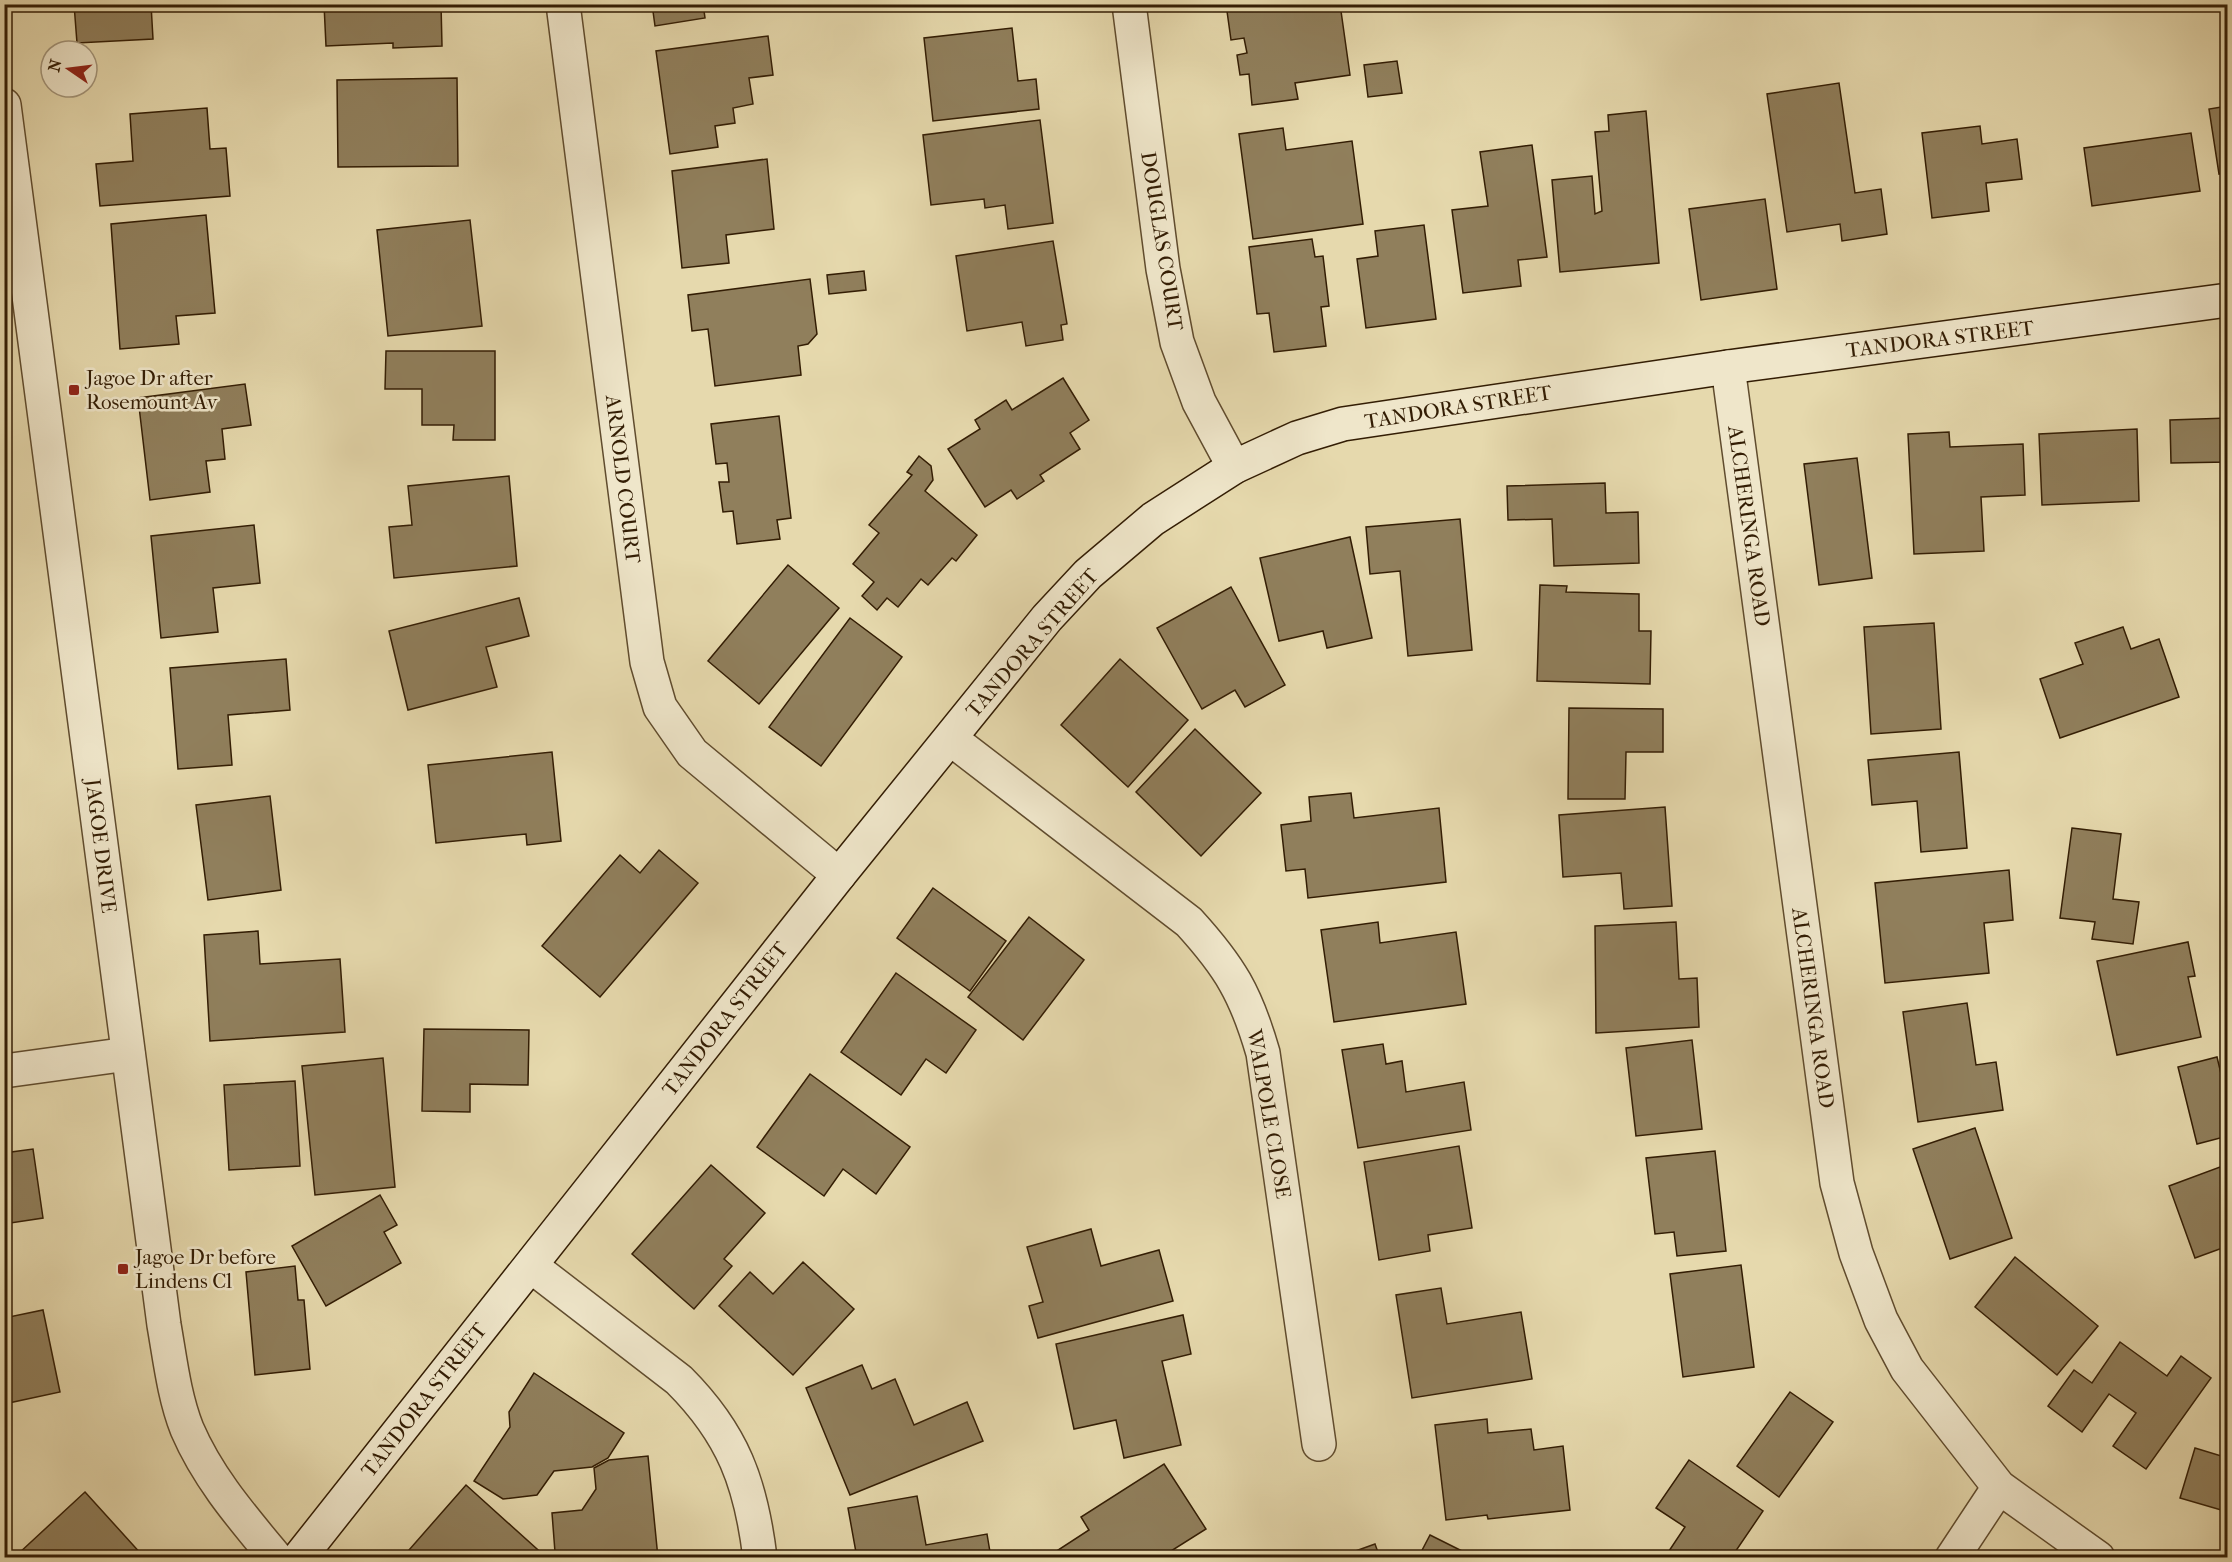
<svg xmlns="http://www.w3.org/2000/svg" width="2232" height="1562" viewBox="0 0 2232 1562" font-family="'IM FELL French Canon',serif">
<style>
.building{fill:#907f5c;stroke:#331d04;stroke-width:1.5}
.lines{fill:none;stroke-linecap:round;stroke-linejoin:round}
.street-casing{stroke:#604c2e;stroke-width:36}
.secondary-casing{stroke:#331d04;stroke-width:36}
.street{stroke:#efe6ca;stroke-width:33}
.secondary{stroke:#efe6ca;stroke-width:33}
.poi-dot{fill:#8f2418;stroke:#efe6ca;stroke-width:2}
.labels{text-anchor:middle;dominant-baseline:central;stroke-width:5;stroke-linejoin:round;paint-order:stroke}
.street-label{font-size:21px;fill:#331d04;stroke:#efe6ca}
.poi-label{font-size:21px;fill:#331d04;stroke:#efe6ca;text-anchor:start}
</style>
<rect width="100%" height="100%" fill="#e6d9ad"/>
<filter id="stains"><feTurbulence type="fractalNoise" baseFrequency=".00333" numOctaves="4"/><feColorMatrix values="0 0 0 0 .2 0 0 0 0 .09 0 0 0 0 .02 0 0 0 .5 -.17"/></filter>
<radialGradient id="worn" r=".72"><stop offset=".6" stop-color="#630" stop-opacity="0"/><stop offset="1" stop-color="#630" stop-opacity=".3"/></radialGradient>
<g class="building">
<polygon points="74,4 151,4 153,39 77,43"/>
<polygon points="324,4 441,4 442,46 393,48 393,43 326,46"/>
<polygon points="652,4 703,4 705,18 655,26"/>
<polygon points="845,4 881,4 846,10"/>
<polygon points="1226,4 1340,4 1350,75 1295,83 1298,99 1252,105 1249,74 1240,75 1237,55 1247,53 1244,38 1231,40"/>
<polygon points="1012,28 1018,81 1036,79 1039,109 933,121 924,38"/>
<polygon points="768,36 773,75 749,78 753,104 733,108 735,123 715,126 718,147 670,154 656,51"/>
<polygon points="1397,61 1402,93 1368,97 1364,65"/>
<polygon points="457,78 458,166 338,167 337,80"/>
<polygon points="1839,83 1855,193 1881,189 1887,234 1842,241 1840,224 1787,232 1767,94"/>
<polygon points="2228,106 2228,172 2219,174 2209,109"/>
<polygon points="207,108 210,149 226,148 230,196 100,206 96,164 133,161 130,114"/>
<polygon points="1646,111 1659,263 1560,272 1552,180 1592,176 1595,214 1602,211 1595,132 1609,131 1608,115"/>
<polygon points="1040,120 1053,223 1008,229 1005,205 985,208 984,199 931,205 923,135"/>
<polygon points="1980,126 1982,144 2017,139 2022,179 1986,183 1989,211 1932,218 1922,133"/>
<polygon points="1283,128 1286,150 1352,141 1363,224 1253,239 1239,134"/>
<polygon points="2191,133 2200,191 2092,206 2084,148"/>
<polygon points="1532,145 1547,257 1518,260 1521,286 1463,293 1452,210 1488,206 1480,152"/>
<polygon points="767,159 774,229 726,235 729,263 682,268 672,171"/>
<polygon points="1765,199 1777,289 1701,300 1689,209"/>
<polygon points="206,215 215,313 176,316 179,344 120,349 111,224"/>
<polygon points="470,220 482,326 388,336 377,230"/>
<polygon points="1424,225 1436,319 1366,328 1357,259 1378,256 1375,231"/>
<polygon points="1312,239 1315,257 1323,256 1329,306 1321,307 1326,346 1274,352 1269,313 1257,314 1249,247"/>
<polygon points="1053,241 1067,324 1061,325 1063,340 1026,346 1022,322 967,331 956,256"/>
<polygon points="864,271 866,290 829,294 827,275"/>
<polygon points="810,279 817,334 808,344 798,346 801,375 715,386 708,329 692,331 688,295"/>
<polygon points="386,351 495,351 495,440 453,440 454,425 422,425 422,389 385,389"/>
<polygon points="1063,378 1089,420 1070,433 1080,449 1040,475 1044,481 1017,499 1011,490 985,507 948,449 980,429 975,420 1006,400 1012,410"/>
<polygon points="245,384 251,425 222,429 225,459 206,461 210,492 150,500 138,398"/>
<polygon points="779,416 791,518 777,520 780,539 737,544 733,511 723,512 719,482 729,482 727,463 716,464 711,424"/>
<polygon points="2228,418 2228,462 2171,463 2170,420"/>
<polygon points="2137,429 2139,501 2042,505 2039,434"/>
<polygon points="1949,432 1950,447 2023,444 2025,495 1981,497 1984,551 1914,554 1908,434"/>
<polygon points="919,456 931,466 933,480 925,491 977,535 956,561 952,558 928,585 921,579 898,607 887,598 877,610 862,596 874,582 853,564 879,533 869,525 912,475 907,472"/>
<polygon points="1857,458 1872,578 1819,585 1804,464"/>
<polygon points="509,476 517,566 394,578 389,527 412,525 408,486"/>
<polygon points="1605,483 1606,513 1638,512 1639,563 1554,566 1552,519 1508,520 1507,486"/>
<polygon points="1460,519 1472,650 1408,656 1400,571 1370,574 1366,527"/>
<polygon points="254,525 260,583 213,588 218,632 161,638 151,536"/>
<polygon points="1350,537 1372,638 1327,648 1323,631 1279,641 1260,558"/>
<polygon points="788,565 839,608 759,704 708,661"/>
<polygon points="1540,585 1567,586 1566,592 1639,594 1639,631 1651,631 1650,684 1537,681"/>
<polygon points="1231,587 1285,685 1245,707 1235,690 1202,709 1157,628"/>
<polygon points="519,598 529,636 486,647 497,687 408,710 389,631"/>
<polygon points="850,618 902,657 821,766 769,727"/>
<polygon points="1934,623 1941,729 1871,734 1864,627"/>
<polygon points="2123,627 2131,649 2159,639 2179,697 2060,738 2040,679 2083,664 2075,643"/>
<polygon points="286,659 290,710 228,715 232,765 178,769 170,668"/>
<polygon points="1120,659 1188,720 1128,787 1061,725"/>
<polygon points="1569,708 1663,709 1663,752 1626,752 1625,799 1568,799"/>
<polygon points="1195,729 1261,793 1201,856 1136,792"/>
<polygon points="552,752 561,841 527,845 526,834 436,843 428,765"/>
<polygon points="1959,752 1967,848 1921,852 1917,801 1872,805 1868,760"/>
<polygon points="1351,793 1354,818 1439,808 1446,882 1308,898 1305,869 1286,871 1281,825 1311,821 1309,797"/>
<polygon points="270,796 281,890 208,900 196,805"/>
<polygon points="1665,807 1672,906 1624,909 1621,873 1563,877 1559,815"/>
<polygon points="2072,828 2121,834 2113,899 2139,902 2133,944 2092,939 2095,922 2060,918"/>
<polygon points="659,850 698,883 600,997 542,946 620,855 640,873"/>
<polygon points="2009,870 2013,920 1984,923 1989,973 1885,983 1875,883"/>
<polygon points="933,888 1006,941 970,991 897,938"/>
<polygon points="1029,917 1084,960 1023,1040 968,997"/>
<polygon points="1378,922 1380,943 1456,932 1466,1004 1334,1022 1321,930"/>
<polygon points="1676,922 1679,979 1697,978 1699,1027 1596,1033 1595,926"/>
<polygon points="258,931 260,964 340,959 345,1032 210,1041 204,935"/>
<polygon points="2188,942 2195,976 2188,977 2201,1037 2117,1055 2097,961"/>
<polygon points="896,973 976,1030 946,1073 926,1059 901,1095 841,1052"/>
<polygon points="1967,1003 1976,1065 1996,1062 2003,1110 1918,1122 1903,1012"/>
<polygon points="424,1029 529,1030 528,1085 470,1084 470,1112 422,1111"/>
<polygon points="1692,1040 1702,1129 1636,1136 1626,1048"/>
<polygon points="1383,1044 1386,1064 1402,1061 1406,1092 1464,1082 1471,1130 1358,1148 1342,1050"/>
<polygon points="2217,1057 2222,1078 2228,1077 2228,1136 2197,1144 2178,1067"/>
<polygon points="383,1058 395,1187 315,1195 302,1066"/>
<polygon points="810,1074 910,1147 876,1194 843,1169 824,1196 757,1147"/>
<polygon points="295,1081 300,1166 229,1170 224,1085"/>
<polygon points="1975,1128 2012,1238 1950,1259 1913,1149"/>
<polygon points="1459,1146 1472,1228 1428,1235 1430,1251 1379,1260 1364,1162"/>
<polygon points="33,1149 43,1218 4,1224 4,1153"/>
<polygon points="1715,1151 1726,1251 1677,1256 1674,1232 1655,1234 1646,1158"/>
<polygon points="2228,1164 2228,1246 2195,1258 2169,1186"/>
<polygon points="711,1165 765,1213 724,1259 732,1266 694,1309 632,1254"/>
<polygon points="380,1195 397,1225 384,1232 401,1263 326,1306 292,1246"/>
<polygon points="1091,1229 1101,1266 1159,1250 1173,1301 1038,1338 1029,1306 1043,1302 1027,1247"/>
<polygon points="2015,1257 2098,1326 2057,1375 1975,1307"/>
<polygon points="803,1262 854,1309 793,1375 719,1306 750,1272 773,1294"/>
<polygon points="1741,1265 1754,1367 1683,1377 1670,1274"/>
<polygon points="295,1266 298,1300 304,1300 310,1369 255,1375 246,1272"/>
<polygon points="1441,1288 1447,1324 1521,1312 1532,1379 1412,1398 1396,1295"/>
<polygon points="43,1310 60,1392 4,1404 4,1318"/>
<polygon points="1183,1315 1191,1354 1162,1361 1181,1445 1124,1458 1116,1420 1074,1429 1056,1344"/>
<polygon points="2120,1342 2167,1376 2181,1356 2211,1378 2146,1469 2113,1446 2136,1413 2109,1394 2082,1432 2048,1406 2074,1370 2092,1383"/>
<polygon points="862,1365 872,1389 895,1379 914,1425 967,1402 983,1441 850,1495 806,1388"/>
<polygon points="534,1373 624,1433 608,1458 592,1467 554,1471 537,1495 503,1499 474,1481 510,1427 509,1412"/>
<polygon points="1790,1392 1833,1422 1779,1497 1737,1466"/>
<polygon points="1487,1419 1488,1433 1531,1429 1534,1450 1563,1446 1570,1510 1488,1519 1487,1515 1446,1520 1435,1425"/>
<polygon points="2195,1448 2228,1458 2228,1512 2180,1498"/>
<polygon points="648,1456 658,1558 564,1558 555,1552 552,1513 582,1510 596,1489 594,1468 609,1460"/>
<polygon points="1689,1460 1763,1511 1731,1558 1671,1558 1667,1554 1685,1527 1656,1508"/>
<polygon points="1164,1464 1206,1529 1160,1558 1058,1558 1055,1552 1089,1530 1081,1517"/>
<polygon points="466,1485 547,1558 402,1558"/>
<polygon points="85,1492 143,1556 21,1558 18,1554"/>
<polygon points="917,1496 926,1545 987,1534 991,1558 857,1558 848,1508"/>
<polygon points="1430,1535 1476,1558 1418,1558"/>
<polygon points="1375,1544 1380,1558 1336,1558"/>
</g>
<g class="lines">
<defs>
<g id="street">
<polyline points="563,4 647,662 660,707 692,753 839,875"/>
<polyline points="1129,4 1163,269 1177,342 1199,402 1234,467"/>
<path d="M4,105L164,1325C170,1359 174,1396 187,1429C208,1478 242,1517 276,1558"/>
<polyline points="1728,367 1837,1183 1856,1253 1881,1320 1907,1369 1999,1487 2098,1558"/>
<path d="M951,739L1189,922C1230,967 1246,994 1263,1053L1319,1444"/>
<polyline points="4,1071 128,1054"/>
<path d="M531,1266L679,1380C733,1434 751,1483 760,1558"/>
<polyline points="1952,1558 1999,1487"/>
</g>
<polyline id="secondary" points="299,1558 839,875 1047,618 1088,574 1153,519 1234,467 1297,438 1343,424 1728,367 2228,300"/>
</defs>
<use href="#street" class="street-casing"/>
<use href="#secondary" class="secondary-casing"/>
<use href="#street" class="street"/>
<use href="#secondary" class="secondary"/>
</g>
<g class="poi-dot">
<rect x="68" y="384" width="12" height="12" rx="3"/>
<rect x="117" y="1263" width="12" height="12" rx="3"/>
</g>
<g class="labels">
<g class="street-label">
<text transform="translate(1162 241) rotate(81)">DOUGLAS COURT</text>
<text transform="translate(1940 339) rotate(-7)">TANDORA STREET</text>
<text transform="translate(1458 407) rotate(-9)">TANDORA STREET</text>
<text transform="translate(623 479) rotate(83)">ARNOLD COURT</text>
<text transform="translate(1749 526) rotate(82)">ALCHERINGA ROAD</text>
<text transform="translate(1032 643) rotate(-49)">TANDORA STREET</text>
<text transform="translate(101 846) rotate(83)">JAGOE DRIVE</text>
<text transform="translate(1813 1008) rotate(82)">ALCHERINGA ROAD</text>
<text transform="translate(725 1019) rotate(-52)">TANDORA STREET</text>
<text transform="translate(1269 1114) rotate(80)">WALPOLE CLOSE</text>
<text transform="translate(424 1400) rotate(-52)">TANDORA STREET</text>
</g>
<g class="poi-label">
<text x="86" y="378">Jagoe Dr after<tspan x="86" dy="24">Rosemount Av</tspan></text>
<text x="135" y="1257">Jagoe Dr before<tspan x="135" dy="24">Lindens Cl</tspan></text>
</g>
</g>
<rect width="2232" height="1562" fill="none" stroke="#e6d9ad" stroke-width="24"/>
<rect x="6" y="6" width="2220" height="1550" fill="none" stroke="#331d04" stroke-width="3"/>
<rect x="12" y="12" width="2208" height="1538" fill="none" stroke="#331d04" stroke-width="1.5"/>
<g transform="translate(69 69) rotate(284)"><circle r="28" fill="#efe6ca" stroke="#a4967b" stroke-width="1.5"/>
<path d="M0-4.5L10 22L0 15L-10 22Z" fill="#8f2418"/>
<text y="-9" font-size="16" font-weight="bold" text-anchor="middle" fill="#331d04">N</text>
</g>
<rect width="100%" height="100%" filter="url(#stains)"/>
<rect width="100%" height="100%" fill="url(#worn)"/>
</svg>
